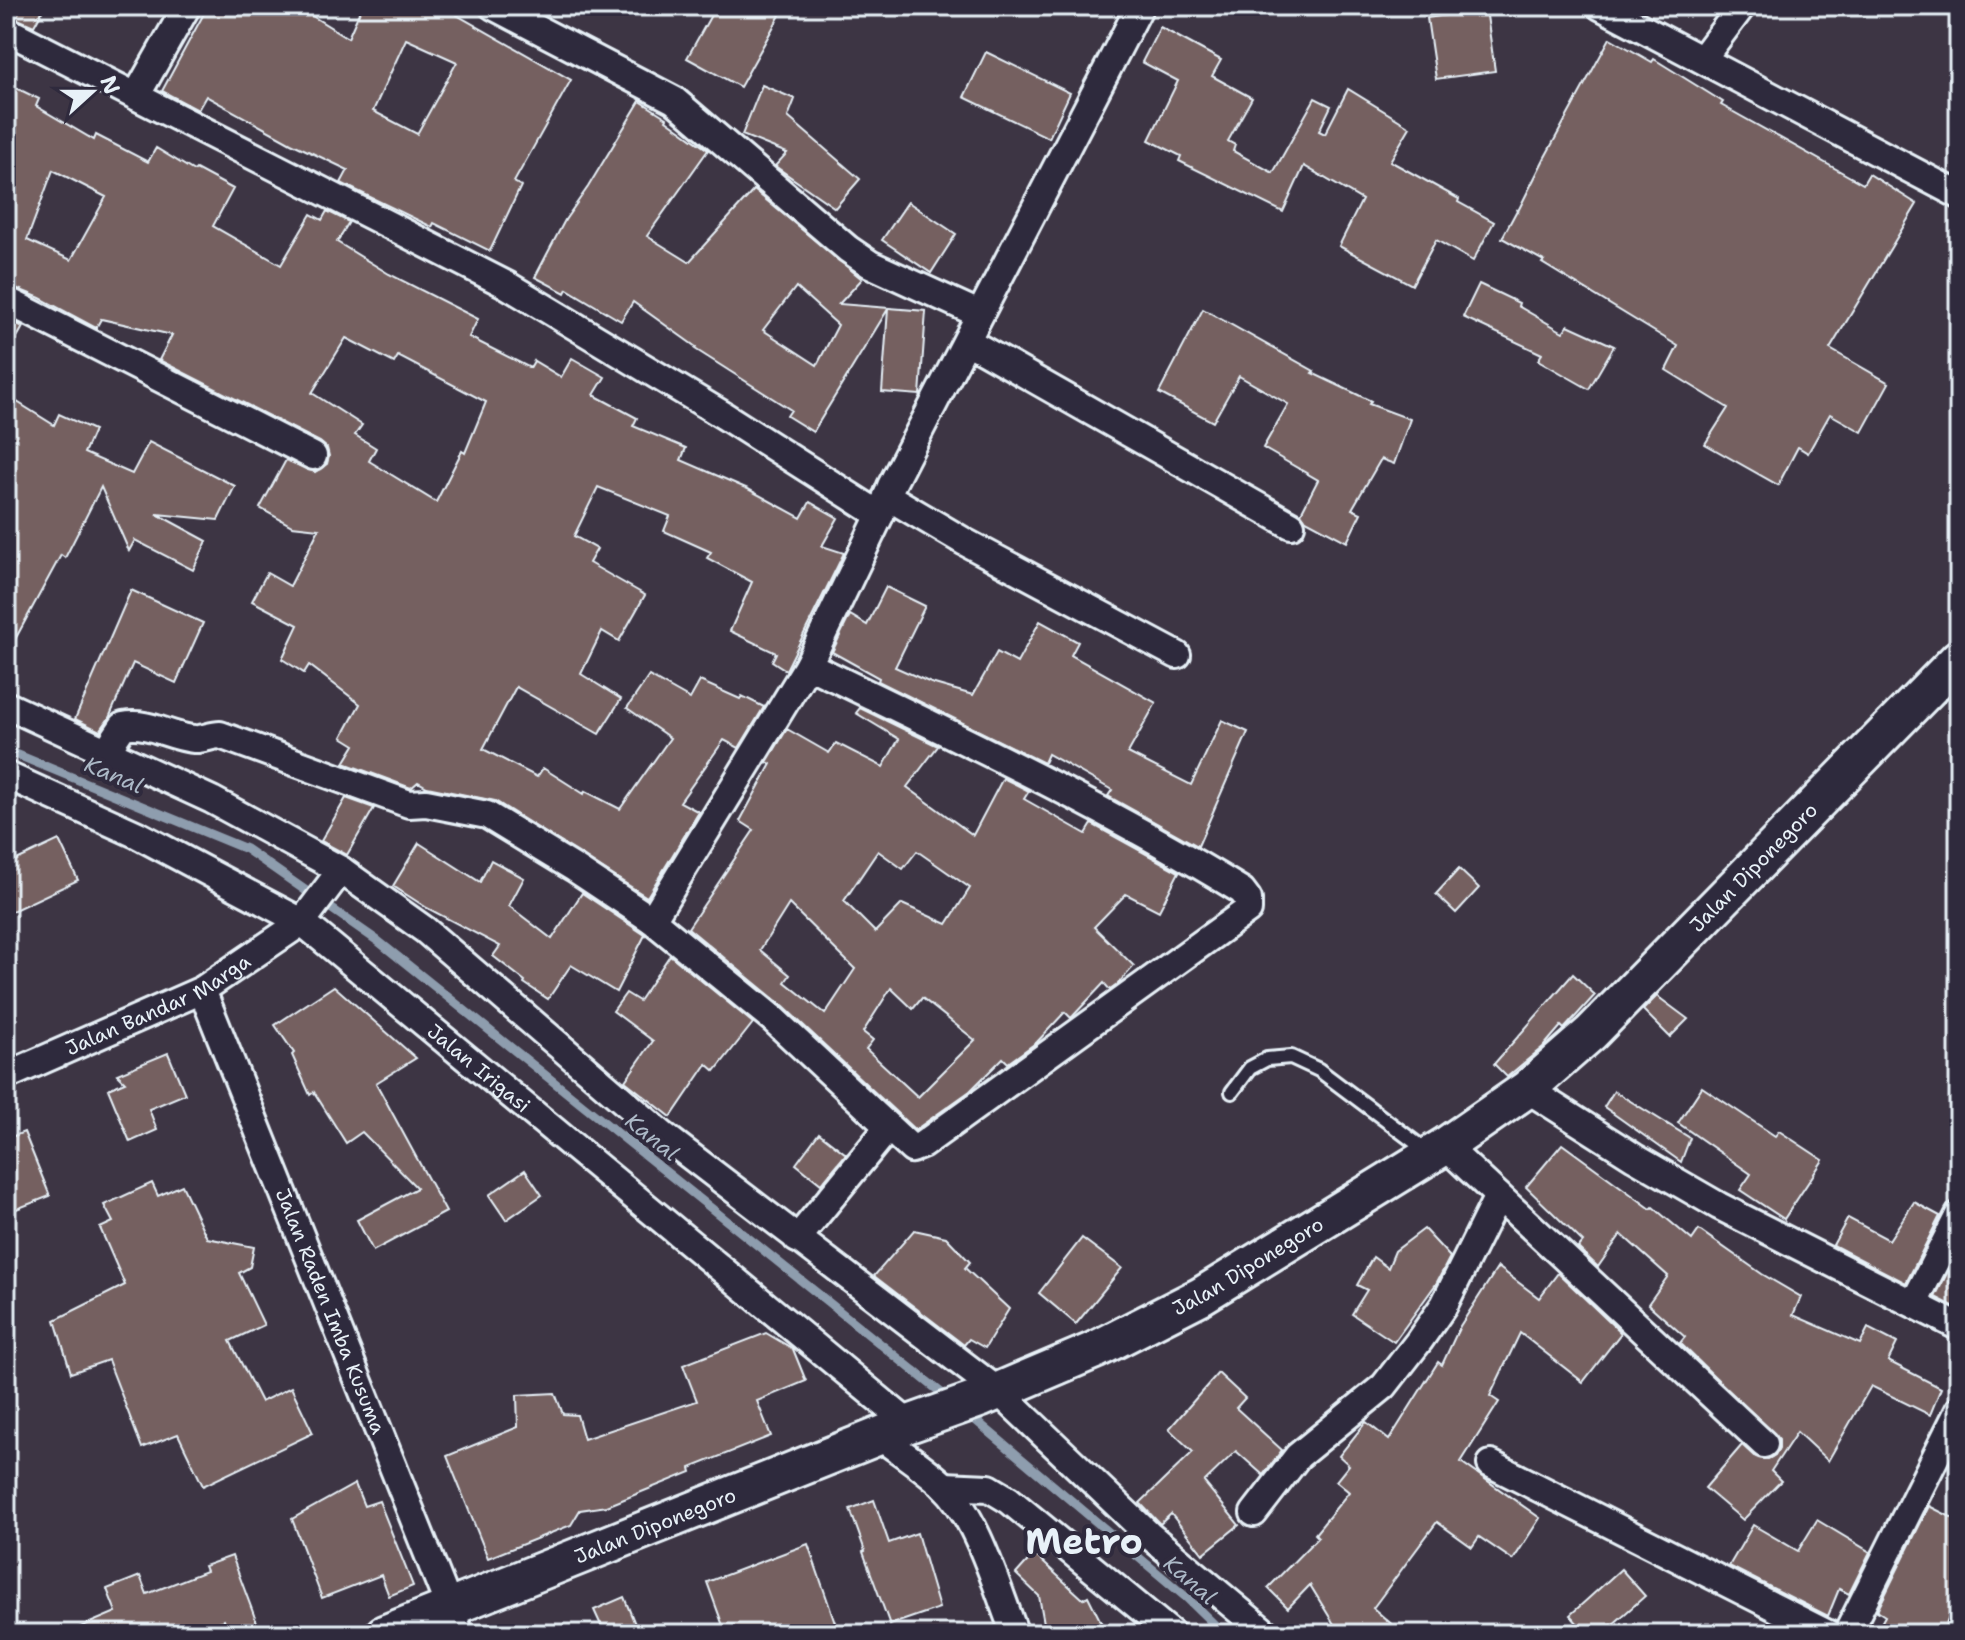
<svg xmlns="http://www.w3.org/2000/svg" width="1965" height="1640" viewBox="0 0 1965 1640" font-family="'Shantell Sans',sans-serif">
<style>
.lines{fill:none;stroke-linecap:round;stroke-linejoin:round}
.stream{stroke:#8e9dae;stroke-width:9}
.building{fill:#746161;stroke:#e8f1f8;stroke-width:2;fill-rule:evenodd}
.lane-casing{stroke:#e8f1f8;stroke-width:18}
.street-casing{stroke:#e8f1f8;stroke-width:32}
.secondary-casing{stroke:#e8f1f8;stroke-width:42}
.lane{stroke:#2f2a3d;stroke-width:12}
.street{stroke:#2f2a3d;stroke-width:26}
.secondary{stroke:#2f2a3d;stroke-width:36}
.labels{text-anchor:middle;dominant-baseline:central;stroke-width:8;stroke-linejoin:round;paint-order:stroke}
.street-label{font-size:20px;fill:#e8f1f8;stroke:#2f2a3d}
.water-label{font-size:22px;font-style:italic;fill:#acb9c7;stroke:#2f2a3d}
.town-label{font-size:36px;font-weight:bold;fill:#e8f1f8;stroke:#2f2a3d}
</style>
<rect width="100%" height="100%" fill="#3d3544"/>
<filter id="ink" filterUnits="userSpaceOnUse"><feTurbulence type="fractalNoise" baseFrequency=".0125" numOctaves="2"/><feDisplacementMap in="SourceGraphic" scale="16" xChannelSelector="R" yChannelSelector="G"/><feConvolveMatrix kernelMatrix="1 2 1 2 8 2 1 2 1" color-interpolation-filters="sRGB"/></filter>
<g filter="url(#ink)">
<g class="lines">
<g class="stream">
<polyline points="6,750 246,849 378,941 949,1399"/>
<polyline points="967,1413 1187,1598 1224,1634"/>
</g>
</g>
<g class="building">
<polygon points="6,6 45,6 34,26 6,14"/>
<path d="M208,6H296L348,38L362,6H461L457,15L571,80L514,182L521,186L490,251L434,223L432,227L341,183L348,170L291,143L206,96L198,110L162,91ZM406,39L457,62L417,134L373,111Z"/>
<polygon points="716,6 765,6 780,15 740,87 687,58"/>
<polygon points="1486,9 1495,71 1436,79 1427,18"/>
<polygon points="1160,27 1221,60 1212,76 1252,98 1228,141 1235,145 1233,151 1273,173 1315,98 1331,106 1319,131 1325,134 1348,89 1410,127 1390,161 1459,199 1458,202 1494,222 1473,261 1436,240 1412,285 1339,246 1362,200 1304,166 1283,212 1179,161 1181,156 1149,140 1178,81 1142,62"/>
<polygon points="1610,38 1652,62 1654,59 1723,102 1721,105 1863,184 1869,174 1917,204 1830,349 1889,383 1862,432 1830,414 1808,453 1798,447 1778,485 1705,444 1728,408 1666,370 1678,346 1542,263 1544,261 1502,238 1517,210 1518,211 1545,157"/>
<polygon points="986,52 1070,93 1049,138 964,97"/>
<path d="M6,83L39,99L36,106L94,140L96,135L148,162L156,148L194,171L196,169L233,189L213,226L281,265L311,214L322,220L327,211L349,222L337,242L389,274L478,319L469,337L530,368L534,361L561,377L572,358L605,377L594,395L637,418L633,426L686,448L681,460L748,489L801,518L810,502L838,518L822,546L844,553L786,670L772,661L776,653L730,631L752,582L707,558L711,552L664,531L670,516L598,487L574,536L597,549L589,563L645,595L619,641L602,631L581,674L621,699L599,734L516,687L483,749L537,777L543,768L584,794L585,791L620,809L670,738L627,708L649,676L690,699L700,681L740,699L742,696L764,707L739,748L724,740L680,802L699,812L647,897L495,801L427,787L418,782L411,788L344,763L355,745L342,737L360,704L309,665L304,673L282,659L298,625L252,601L267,573L290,586L319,529L292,526L260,508L286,460L315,472L327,464L329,456L327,448L320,442L159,360L172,335L101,319L96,328L40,298L6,284V186L12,169L6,165ZM53,170L106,197L71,260L27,240ZM346,338L394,363L398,356L486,402L465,453L462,451L436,502L369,461L376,448L355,435L362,425L312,393Z"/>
<polygon points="762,85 795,99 788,117 860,179 835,208 775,166 787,153 742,135"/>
<path d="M640,101L667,118L666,120L708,150L647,236L689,262L754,190L862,279L839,304L926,311L920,395L882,392L888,309L813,432L787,416L791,410L695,349L696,347L633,302L621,321L567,289L565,293L535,277L565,220L588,187ZM796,287L838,325L817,365L763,330Z"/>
<polygon points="908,202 956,234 931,273 882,240"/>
<polygon points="1479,284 1519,303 1518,306 1563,332 1568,325 1614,346 1589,389 1538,360 1542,354 1463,317"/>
<polygon points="1203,309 1314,371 1312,373 1371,401 1369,404 1410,419 1394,464 1381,459 1352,509 1361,513 1347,542 1306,520 1301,513 1318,480 1263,448 1288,404 1239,376 1213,422 1159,393"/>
<polygon points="6,318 23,327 6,357"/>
<polygon points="6,395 54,425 59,414 94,430 84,453 132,474 149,442 235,486 218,520 157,514 207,541 193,570 135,540 129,551 101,487 65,558 61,555 6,656"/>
<polygon points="886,587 925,606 895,667 931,683 973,695 997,652 1017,663 1040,621 1078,642 1071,655 1156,703 1128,753 1191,785 1222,720 1248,732 1198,846 1108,796 1112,790 1048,754 1044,763 878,681 879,678 832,652 850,615 867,625"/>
<polygon points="131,590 203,623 176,683 133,663 109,718 100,731 75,719"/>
<path d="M860,708L938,746L907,787L973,835L1003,778L1029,791L1024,799L1086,834L1092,824L1179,872L1159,911L1126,894L1094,927L1134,966L1117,985L1110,990L1104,983L1073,1016L1071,1018L1065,1012L1037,1042L1008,1063L1003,1058L970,1091L915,1130L784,1007L688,928L754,830L740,821L771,764L767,762L787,729L829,753L836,743L883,767L899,739L856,713ZM878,851L903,869L917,851L970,888L947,924L902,904L875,932L844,901ZM789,904L855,969L825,1014L785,982L790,975L760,950ZM891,988L913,1009L922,998L975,1040L918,1097L866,1049L873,1040L863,1032Z"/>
<polygon points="346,798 374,808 347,855 321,841"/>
<polygon points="59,840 78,880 6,914 6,865"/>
<polygon points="419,843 480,882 491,860 524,878 509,906 552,939 582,893 645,935 616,992 571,965 548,999 524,983 525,981 493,956 500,946 427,908 393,886"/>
<polygon points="1459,869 1479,888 1456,913 1436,894"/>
<polygon points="670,955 753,1023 715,1071 707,1064 671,1117 625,1081 653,1041 613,1011 626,993 639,1001"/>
<polygon points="1573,974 1595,995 1564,1029 1561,1026 1543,1047 1507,1077 1494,1064"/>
<polygon points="334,986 416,1058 376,1083 446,1212 373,1251 357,1220 417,1188 362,1132 346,1143 314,1092 310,1095 292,1055 294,1053 275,1025"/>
<polygon points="1657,996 1688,1019 1670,1037 1643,1010"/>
<polygon points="168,1053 185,1094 149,1109 157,1130 130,1142 108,1089 125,1082 117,1074"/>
<polygon points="1702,1087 1775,1136 1779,1131 1823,1160 1784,1219 1740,1190 1751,1174 1678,1123"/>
<polygon points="1614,1091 1690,1138 1681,1162 1604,1107"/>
<polygon points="24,1132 50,1196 6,1213 6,1139"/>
<polygon points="819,1133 846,1154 821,1184 796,1164"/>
<polygon points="1562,1144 1651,1209 1653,1207 1692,1240 1699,1230 1762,1274 1801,1297 1793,1315 1860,1344 1868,1328 1897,1343 1888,1361 1941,1388 1930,1415 1871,1386 1828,1461 1797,1432 1771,1471 1781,1481 1743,1520 1705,1488 1742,1445 1754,1456 1768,1459 1775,1455 1779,1448 1779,1439 1680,1343 1685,1337 1648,1304 1668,1276 1621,1234 1598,1267 1578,1248 1583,1242 1526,1187"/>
<polygon points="525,1170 542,1195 506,1220 489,1195"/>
<polygon points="152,1183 158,1196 182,1185 207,1238 254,1247 250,1267 239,1273 264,1325 230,1341 261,1402 291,1387 313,1433 203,1486 178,1434 142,1448 108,1360 71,1373 55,1320 125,1285 100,1228 113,1222 104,1205"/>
<polygon points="1914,1202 1940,1216 1906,1283 1833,1245 1848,1218 1889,1240"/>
<polygon points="1424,1229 1450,1257 1436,1284 1394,1342 1352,1314 1367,1290 1357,1285 1373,1257 1388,1268 1395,1251"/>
<polygon points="914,1230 946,1237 970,1262 965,1268 1009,1309 985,1348 969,1339 964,1345 874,1276"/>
<polygon points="1082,1238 1122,1268 1076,1324 1039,1293"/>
<polygon points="1959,1250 1959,1309 1935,1297"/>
<polygon points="1498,1267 1539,1298 1558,1273 1621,1333 1583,1382 1520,1333 1490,1396 1499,1402 1461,1462 1540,1518 1513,1560 1479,1537 1472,1547 1437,1522 1373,1608 1403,1634 1340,1634 1310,1585 1288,1608 1268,1588 1318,1537 1315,1534 1349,1492 1336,1481 1349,1465 1339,1456 1366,1422 1389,1440 1438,1362 1442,1365 1460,1326"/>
<polygon points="766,1333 793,1349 806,1381 757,1401 771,1436 690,1468 691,1472 607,1506 580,1510 571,1525 488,1558 447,1456 518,1427 517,1395 555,1393 563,1414 577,1415 584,1439 697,1401 683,1365"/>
<polygon points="1218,1373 1245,1398 1236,1408 1282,1450 1263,1475 1236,1451 1204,1482 1239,1525 1203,1554 1171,1514 1160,1524 1140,1503 1193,1452 1169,1429"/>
<polygon points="355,1484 364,1506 379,1501 413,1586 389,1596 381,1575 322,1598 292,1519"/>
<polygon points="874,1500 889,1543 917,1533 939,1608 890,1625 863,1552 865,1551 850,1509"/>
<polygon points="1929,1506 1959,1521 1959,1590 1942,1634 1875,1634 1885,1616 1877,1611"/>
<polygon points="1817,1520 1870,1552 1849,1594 1839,1589 1828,1616 1729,1566 1753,1525 1798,1551"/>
<polygon points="808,1544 839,1634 726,1634 707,1582"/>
<polygon points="1034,1554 1083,1599 1088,1596 1107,1634 1046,1634 1039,1596 1016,1574"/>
<polygon points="232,1556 261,1634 229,1634 224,1620 185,1634 64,1634 116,1612 107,1589 140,1576 147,1594 206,1571 204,1566"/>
<polygon points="1621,1569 1645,1596 1602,1634 1587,1634 1570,1615"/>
<polygon points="624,1597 639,1634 605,1634 594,1610"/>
</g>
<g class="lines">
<defs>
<polyline id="lane" points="1232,1092 1250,1068 1267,1059 1291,1057 1319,1070 1428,1152"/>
<g id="street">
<polyline points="493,6 674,100 848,249 870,264 979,314"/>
<polyline points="1600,6 1959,195"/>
<polyline points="6,30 507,285 723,415 880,515"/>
<polyline points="1703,58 1742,6"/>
<polyline points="136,96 187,6"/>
<polyline points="6,300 313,456"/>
<polyline points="967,341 1291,525"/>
<polyline points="887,496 965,542 1177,655"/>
<polyline points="6,705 212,800 341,870 425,930 663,1135 998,1391 1149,1535 1267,1634"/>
<path d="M107,750L123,726C150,721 169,737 194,739C202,740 211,735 220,735L409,804L426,803L487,815L574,868L652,920L773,1019L912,1149L922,1145L1248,910V899L1242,891C1102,805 955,736 808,665"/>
<path id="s1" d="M6,775L138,835L302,922L909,1424"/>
<polyline points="652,920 808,665 880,515 891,486 1140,6"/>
<path id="s2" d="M202,990L460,1634"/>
<path id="s3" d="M6,1076L202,990L302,922L341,870"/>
<polyline points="1527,1089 1634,1157 1719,1206 1959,1327"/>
<polyline points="1445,1146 1764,1444"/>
<polyline points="797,1239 888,1128"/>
<polyline points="1914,1303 1959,1215"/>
<path d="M879,1436C900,1452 924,1467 943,1485C978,1518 997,1589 1015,1634"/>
<polyline points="1491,1464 1828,1634"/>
<polyline points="944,1486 989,1488 1009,1500 1172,1634"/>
<polyline points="1254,1513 1298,1456 1384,1386 1419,1341 1444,1305 1498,1196"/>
<polyline points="1847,1634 1959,1410"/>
</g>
<g id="secondary">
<path id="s4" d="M384,1634L909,1424L982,1398L1095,1350L1201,1296L1445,1146L1527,1089L1591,1033L1959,658"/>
</g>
</defs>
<use href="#lane" class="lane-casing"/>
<use href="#street" class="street-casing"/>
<use href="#secondary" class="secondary-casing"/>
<use href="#lane" class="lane"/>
<use href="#street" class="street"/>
<use href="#secondary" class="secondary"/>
</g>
</g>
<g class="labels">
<g class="street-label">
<text stroke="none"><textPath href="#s4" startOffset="1588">Jalan Diponegoro</textPath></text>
<text stroke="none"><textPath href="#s3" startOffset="168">Jalan Bandar Marga</textPath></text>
<text stroke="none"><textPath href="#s1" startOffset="560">Jalan Irigasi</textPath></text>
<text stroke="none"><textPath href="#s4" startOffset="940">Jalan Diponegoro</textPath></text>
<text stroke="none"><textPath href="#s2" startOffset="346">Jalan Raden Imba Kusuma</textPath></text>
<text stroke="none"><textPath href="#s4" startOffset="292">Jalan Diponegoro</textPath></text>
</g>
<g class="water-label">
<text transform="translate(114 775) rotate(23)">Kanal</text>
<text transform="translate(652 1137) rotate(39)">Kanal</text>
<text transform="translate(1190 1580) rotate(41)">Kanal</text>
</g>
<g class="town-label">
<text x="1084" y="1541">Metro</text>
</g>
</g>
<rect width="1965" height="1640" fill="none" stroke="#2f2a3d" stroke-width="32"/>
<rect x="16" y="16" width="1933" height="1608" fill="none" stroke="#e8f1f8" stroke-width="3" filter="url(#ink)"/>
<g transform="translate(92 92) rotate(69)" stroke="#2f2a3d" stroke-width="6" paint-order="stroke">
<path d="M0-6L14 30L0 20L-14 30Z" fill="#e8f1f8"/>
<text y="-12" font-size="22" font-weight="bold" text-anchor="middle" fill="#e8f1f8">N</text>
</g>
</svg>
